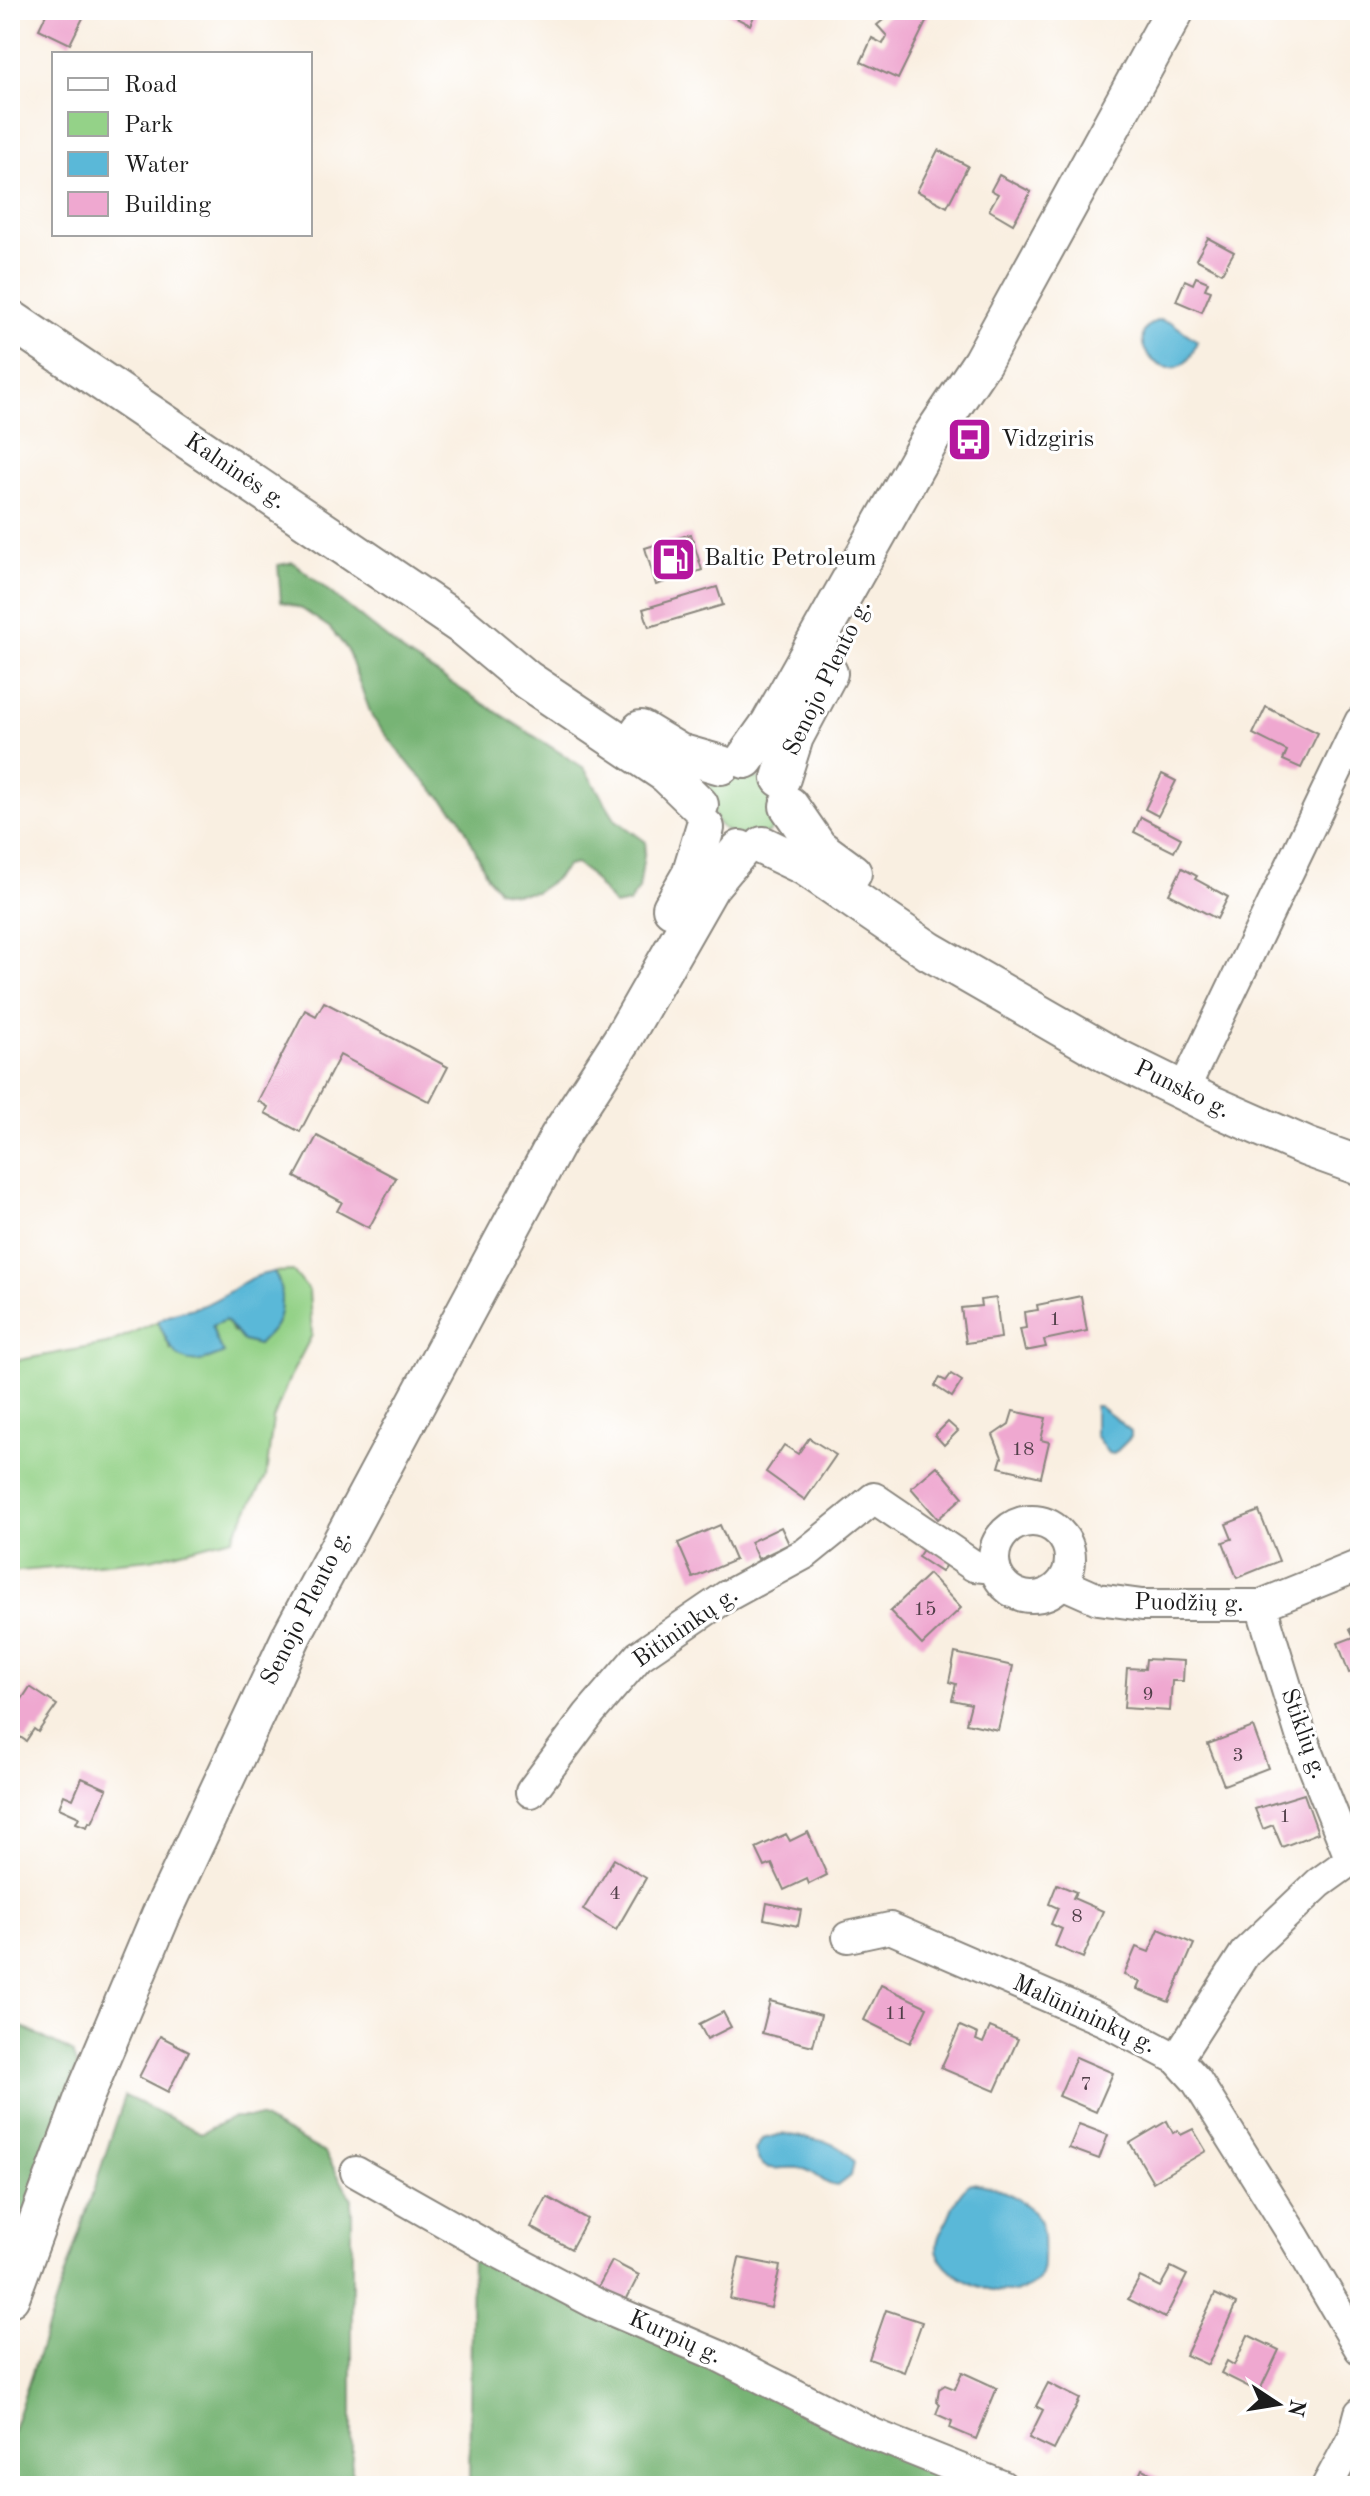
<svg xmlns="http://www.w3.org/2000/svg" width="1370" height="2496" viewBox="0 0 1370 2496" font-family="'Old Standard TT',serif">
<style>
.green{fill:#94d288;stroke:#587752;stroke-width:2}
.forest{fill:#77b474;stroke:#4a6848;stroke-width:2}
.water{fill:#5ab8d8;stroke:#3b6a7a;stroke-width:2}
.building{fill:#efa8d0}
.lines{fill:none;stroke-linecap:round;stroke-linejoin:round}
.minor-casing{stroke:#8a867e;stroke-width:34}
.major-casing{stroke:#8a867e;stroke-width:42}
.minor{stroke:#fff;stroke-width:30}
.major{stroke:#fff;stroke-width:38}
.labels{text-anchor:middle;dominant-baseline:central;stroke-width:6;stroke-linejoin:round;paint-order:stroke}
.number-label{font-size:20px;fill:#513f49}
.poi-label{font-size:24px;fill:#1c1c1c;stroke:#fff;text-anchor:start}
.street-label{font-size:24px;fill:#1c1c1c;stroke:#fff}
</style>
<rect width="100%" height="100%" fill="#fff"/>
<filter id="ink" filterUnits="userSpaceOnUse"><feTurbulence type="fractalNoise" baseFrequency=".0125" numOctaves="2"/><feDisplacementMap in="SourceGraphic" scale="16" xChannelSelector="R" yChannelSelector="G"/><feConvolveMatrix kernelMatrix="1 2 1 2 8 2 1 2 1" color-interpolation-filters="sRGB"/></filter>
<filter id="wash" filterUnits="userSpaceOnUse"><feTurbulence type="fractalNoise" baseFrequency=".006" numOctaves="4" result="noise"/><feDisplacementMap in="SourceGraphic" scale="32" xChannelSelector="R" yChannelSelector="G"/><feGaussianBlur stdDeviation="1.8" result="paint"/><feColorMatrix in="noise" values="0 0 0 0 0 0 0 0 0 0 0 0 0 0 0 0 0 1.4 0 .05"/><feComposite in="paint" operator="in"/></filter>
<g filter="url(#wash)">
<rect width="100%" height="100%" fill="#f9efe1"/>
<g class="green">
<path d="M748,773C776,786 789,805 769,833C727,840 715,833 708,790C716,774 731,775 748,773Z"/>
<path d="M293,1271L309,1291L312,1335L290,1377L273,1419L266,1477L232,1538L151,1559L10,1572V1365L14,1361L107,1344L158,1321L171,1350L216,1340L212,1325L226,1320L232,1331L258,1345C263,1339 272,1332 276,1324C283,1310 283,1285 274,1272Z"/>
</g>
<g class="forest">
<polygon points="293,562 406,654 584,768 616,820 646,842 639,889 629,903 615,906 588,873 576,864 567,866 554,880 536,892 515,894 498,890 488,878 460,817 414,770 372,717 347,649 330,628 302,609 281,601 278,565"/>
<polygon points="10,2021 72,2052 77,2067 10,2253"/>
<polygon points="125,2096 201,2133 234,2117 259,2117 325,2153 352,2199 352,2486 10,2486 10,2438"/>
<polygon points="472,2250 945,2478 943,2486 469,2486"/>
</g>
<g class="water">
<path d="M1159,320L1172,323L1197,341C1179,405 1112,337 1159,320Z"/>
<path d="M274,1272C283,1285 283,1309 276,1324C272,1332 263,1339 258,1345L243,1341L225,1320L212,1326L216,1340L224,1353C183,1372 174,1358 158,1321C172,1310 190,1311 206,1304C233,1293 242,1277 274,1272Z"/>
<polygon points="1095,1406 1099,1406 1131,1431 1131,1437 1114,1454 1108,1453 1095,1435"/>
<path d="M783,2134C807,2138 841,2139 854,2162L851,2176L838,2186C823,2185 818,2173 804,2169C784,2163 761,2180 755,2150L762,2139Z"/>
<path d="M971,2183C995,2185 1026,2198 1039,2220C1045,2231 1043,2251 1043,2263C1041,2315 950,2288 938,2253C934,2241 943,2228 948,2218C954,2204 958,2192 971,2183Z"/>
</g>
<g id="blocks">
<g class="building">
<polygon points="48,10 87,10 70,44 39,29"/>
<polygon points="727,10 757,10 750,25 726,13"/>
<polygon points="900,10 932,10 898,79 861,62 872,38 883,44 887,36 877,25 894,11 897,15"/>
<polygon points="938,150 968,166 947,207 917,191"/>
<polygon points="999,175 1031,192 1013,224 989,210 998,194 991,190"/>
<polygon points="1208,238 1234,252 1222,273 1196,259"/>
<polygon points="1196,277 1208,282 1205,289 1211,291 1202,312 1176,301 1185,280 1193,284"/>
<polygon points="691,534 702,570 656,585 645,548"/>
<polygon points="717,587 723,605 649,627 643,609"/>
<polygon points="1266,707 1318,733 1301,768 1283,760 1287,751 1253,734"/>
<polygon points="1162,774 1176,781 1158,816 1145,809"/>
<polygon points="1141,817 1181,838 1174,852 1134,832"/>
<polygon points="1182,868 1197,876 1195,879 1228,897 1217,919 1169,894"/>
<polygon points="324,1002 448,1067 430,1102 340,1055 300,1132 265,1113 268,1107 258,1101 305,1010 316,1016"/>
<polygon points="317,1136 396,1178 369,1228 337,1211 342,1202 295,1177"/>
<polygon points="1081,1296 1087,1331 1044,1340 1046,1347 1025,1351 1020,1329 1026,1328 1024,1312 1038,1310 1037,1305"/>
<polygon points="996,1298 1001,1338 966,1343 961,1308 981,1306 980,1300"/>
<polygon points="951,1374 962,1381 952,1397 935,1386 940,1378 946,1381"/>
<polygon points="1013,1411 1046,1418 1041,1440 1049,1442 1041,1477 999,1467 1002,1457 993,1435 1009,1424"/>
<polygon points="948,1422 958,1431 944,1445 935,1435"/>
<polygon points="809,1438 836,1455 805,1500 766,1472 784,1445 798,1454"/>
<polygon points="937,1466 963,1497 938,1519 911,1488"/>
<polygon points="1259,1511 1279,1561 1237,1578 1223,1542 1232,1539 1226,1524"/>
<polygon points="720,1525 735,1560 693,1578 678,1543"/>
<polygon points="781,1527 789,1544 758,1559 750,1542"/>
<polygon points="926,1545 949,1560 941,1572 918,1557"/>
<polygon points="929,1574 961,1608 922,1645 890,1611"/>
<polygon points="1360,1625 1360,1669 1349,1673 1338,1643 1354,1637 1350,1629"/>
<polygon points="955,1653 1013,1666 998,1730 966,1723 971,1704 952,1700 956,1684 949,1682"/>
<polygon points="1146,1659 1184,1661 1183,1681 1172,1681 1170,1711 1124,1708 1127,1668 1145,1669"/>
<polygon points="30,1687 57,1705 38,1732 34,1729 26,1741 10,1730 10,1708 18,1696 22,1699"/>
<polygon points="1253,1727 1268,1768 1224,1785 1208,1744"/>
<polygon points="82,1778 107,1789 92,1823 89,1822 87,1827 76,1823 79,1817 59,1808 64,1795 73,1799"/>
<polygon points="1304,1794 1318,1833 1282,1847 1273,1825 1263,1829 1255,1809"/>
<polygon points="808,1832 827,1875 809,1884 807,1879 784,1890 772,1864 765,1867 756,1848 786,1834 790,1841"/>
<polygon points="614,1859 646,1878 616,1930 583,1910"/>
<polygon points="1057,1884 1076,1892 1073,1898 1103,1911 1083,1958 1055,1946 1062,1929 1051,1924 1058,1908 1049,1904"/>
<polygon points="767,1903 801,1910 798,1926 764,1919"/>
<polygon points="1159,1929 1194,1944 1169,2002 1137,1989 1140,1982 1124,1975 1136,1947 1149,1952"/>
<polygon points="881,1985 927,2007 910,2043 864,2020"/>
<polygon points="770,2001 821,2015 813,2046 762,2033"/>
<polygon points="723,2012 731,2027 707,2039 699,2024"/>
<polygon points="960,2026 978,2034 976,2040 983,2043 990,2027 1018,2039 995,2091 941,2068"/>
<polygon points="160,2036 189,2051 168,2092 139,2077"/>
<polygon points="1076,2057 1113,2073 1096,2112 1059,2096"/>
<polygon points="1167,2121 1173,2133 1178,2130 1181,2135 1193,2129 1206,2151 1153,2182 1130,2143"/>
<polygon points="1079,2124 1108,2135 1099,2159 1069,2148"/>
<polygon points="547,2197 587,2219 571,2249 531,2227"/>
<polygon points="739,2258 780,2266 771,2308 730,2299"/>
<polygon points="612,2261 639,2275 623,2306 596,2291"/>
<polygon points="1171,2267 1187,2275 1165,2318 1128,2299 1140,2277 1160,2287"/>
<polygon points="1215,2294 1236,2304 1208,2365 1186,2355"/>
<polygon points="886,2310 922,2322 904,2372 869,2359"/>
<polygon points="1248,2335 1279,2350 1259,2392 1221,2373 1227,2361 1234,2365"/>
<polygon points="962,2372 997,2388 976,2439 950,2428 952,2421 936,2414 940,2404 937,2401 939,2389 945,2385 955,2389"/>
<polygon points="1048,2383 1080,2399 1054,2450 1029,2438 1043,2410 1036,2406"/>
<polygon points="1142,2469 1176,2486 1134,2486"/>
</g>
</g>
</g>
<g filter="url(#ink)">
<use href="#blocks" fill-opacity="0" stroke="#8a867e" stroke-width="2"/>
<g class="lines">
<defs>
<g id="minor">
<polyline points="1183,1091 1360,722"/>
<circle cx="1032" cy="1559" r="38"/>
<polyline points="1062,1583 1098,1599 1142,1605 1261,1605 1360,1565"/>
<polyline points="1261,1605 1301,1735 1351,1860"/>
<polyline points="531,1792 589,1714 639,1656 727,1596 806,1553 874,1498 974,1566 995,1568"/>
<polyline points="848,1937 890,1928 1105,2021 1177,2059 1196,2080 1295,2238 1360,2349"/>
<polyline points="1177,2059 1245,1953 1319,1883 1351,1860 1360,1857"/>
<polyline points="356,2172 494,2250 595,2303 717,2355 873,2434 1002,2486"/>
<polyline points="1327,2486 1354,2436 1360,2413"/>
</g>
<g id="major">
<polyline points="10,319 460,624 527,680 667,774 699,805"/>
<polyline points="641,730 679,753 721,765"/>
<polyline points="745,759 770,724 931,438 982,362 1175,10"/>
<polyline points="781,778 794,737 828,673"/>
<polyline points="789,806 818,848 852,873"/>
<polyline points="763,846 805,866 929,951 1108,1054 1214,1106 1307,1147 1360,1166"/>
<polyline points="672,908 691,875 705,828"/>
<polyline points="10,2297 85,2095 161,1915 293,1633 559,1137 622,1040 710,886 740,850"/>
</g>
</defs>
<use href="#minor" class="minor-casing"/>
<use href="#major" class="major-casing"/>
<use href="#minor" class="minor"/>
<use href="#major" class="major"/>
</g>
</g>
<defs>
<symbol id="bus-square" viewBox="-11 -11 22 22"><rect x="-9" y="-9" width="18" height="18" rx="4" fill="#b5179e" stroke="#fff"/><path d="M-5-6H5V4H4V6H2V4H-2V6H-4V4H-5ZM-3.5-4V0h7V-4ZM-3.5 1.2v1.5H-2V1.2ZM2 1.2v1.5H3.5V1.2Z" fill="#fff"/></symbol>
<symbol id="fuel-square" viewBox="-11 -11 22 22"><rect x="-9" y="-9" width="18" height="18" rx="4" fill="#b5179e" stroke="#fff"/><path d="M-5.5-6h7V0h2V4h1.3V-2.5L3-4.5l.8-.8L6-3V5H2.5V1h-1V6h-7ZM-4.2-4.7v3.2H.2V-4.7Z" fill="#fff"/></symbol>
</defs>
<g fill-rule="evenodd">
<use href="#bus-square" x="944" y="414" width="51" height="51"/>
<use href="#fuel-square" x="648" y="534" width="51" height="51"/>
</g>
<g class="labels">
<g class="number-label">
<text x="1055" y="1320">1</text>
<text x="1023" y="1450">18</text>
<text x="925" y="1610">15</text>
<text x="1148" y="1695">9</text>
<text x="1238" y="1756">3</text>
<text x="1285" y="1817">1</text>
<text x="615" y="1894">4</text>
<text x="1077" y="1917">8</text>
<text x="896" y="2014">11</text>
<text x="1086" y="2085">7</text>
</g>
<g class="poi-label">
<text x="1001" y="440">Vidzgiris</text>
<text x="704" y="559">Baltic Petroleum</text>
</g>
<g class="street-label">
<text transform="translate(235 472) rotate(34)">Kalninės g.</text>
<text transform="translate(828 678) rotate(-64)">Senojo Plento g.</text>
<text transform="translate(1182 1090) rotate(26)">Punsko g.</text>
<text transform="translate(1189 1604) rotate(1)">Puodžių g.</text>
<text transform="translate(307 1608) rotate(-63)">Senojo Plento g.</text>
<text transform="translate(686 1628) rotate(-35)">Bitininkų g.</text>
<text transform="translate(1303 1734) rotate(70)">Stiklių g.</text>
<text transform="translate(1084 2015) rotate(25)">Malūnininkų g.</text>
<text transform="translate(675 2338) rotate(24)">Kurpių g.</text>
</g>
</g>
<rect width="1370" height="2496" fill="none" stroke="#fff" stroke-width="40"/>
<rect x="52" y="52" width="260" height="184" fill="#ffffff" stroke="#a4a4a4" stroke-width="2"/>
<rect x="68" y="78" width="40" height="12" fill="#ffffff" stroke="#a4a4a4" stroke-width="2"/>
<text x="124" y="92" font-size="24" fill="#1c1c1c">Road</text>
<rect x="68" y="112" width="40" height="24" fill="#94d288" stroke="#a4a4a4" stroke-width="2"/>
<text x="124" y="132" font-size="24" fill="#1c1c1c">Park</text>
<rect x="68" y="152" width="40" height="24" fill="#5ab8d8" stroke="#a4a4a4" stroke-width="2"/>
<text x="124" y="172" font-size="24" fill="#1c1c1c">Water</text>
<rect x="68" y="192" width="40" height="24" fill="#efa8d0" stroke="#a4a4a4" stroke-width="2"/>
<text x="124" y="212" font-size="24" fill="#1c1c1c">Building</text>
<g transform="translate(1278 2404) rotate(102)" stroke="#ffffff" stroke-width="6" paint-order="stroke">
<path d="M0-6L14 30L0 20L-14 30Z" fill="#1c1c1c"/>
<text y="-12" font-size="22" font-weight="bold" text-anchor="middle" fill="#1c1c1c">N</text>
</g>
</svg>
